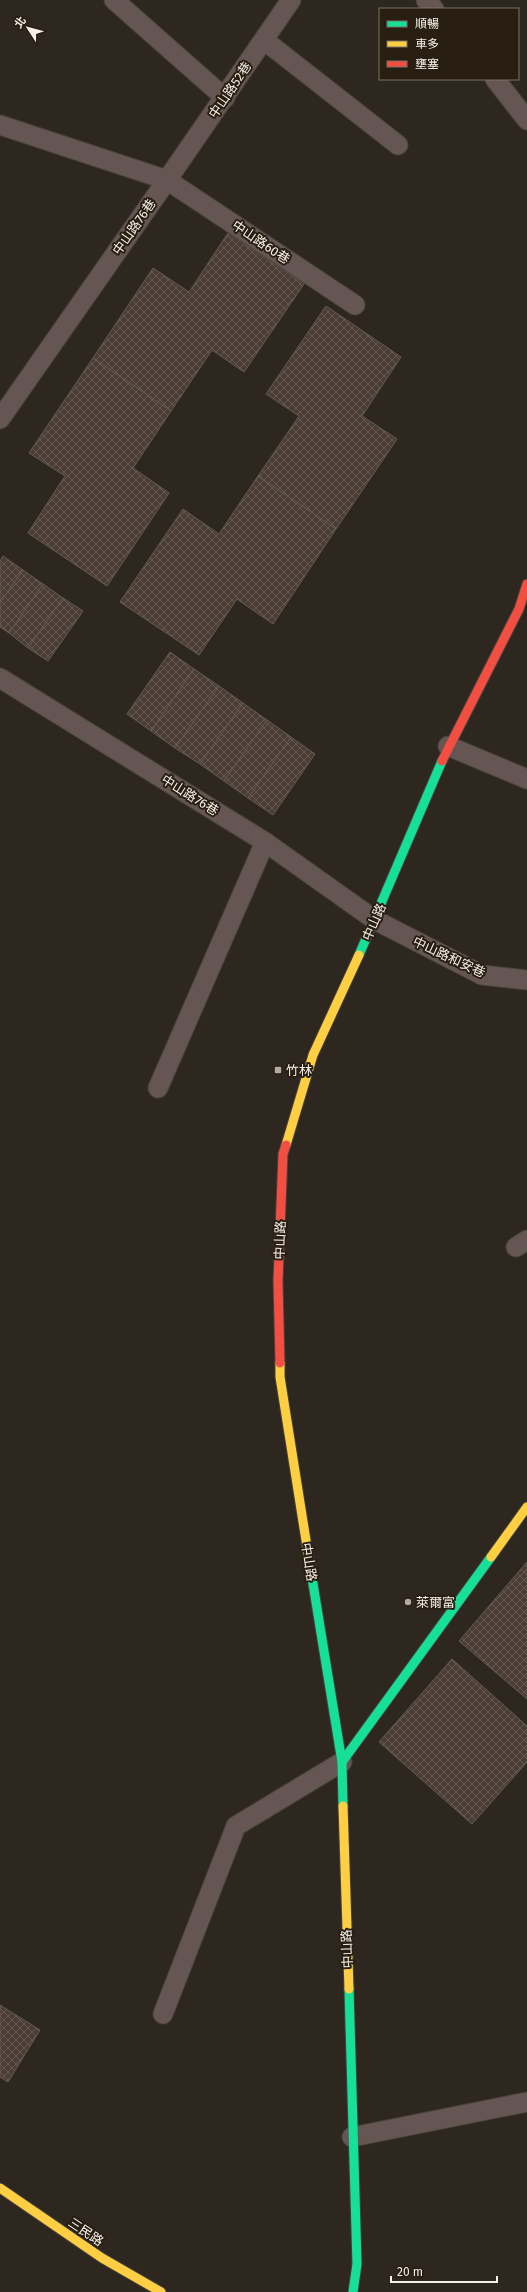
<svg xmlns="http://www.w3.org/2000/svg" width="527" height="2292" viewBox="0 0 527 2292" font-family="'Fira Sans','Noto Sans TC',sans-serif">
<style>
.building{fill:url(#building-cross-hatch);stroke:#625c57}
.lines{fill:none;stroke-linecap:round;stroke-linejoin:round}
.lane-casing{stroke:#48433d;stroke-width:21}
.fast-casing{stroke:#48433d;stroke-width:11}
.slow-casing{stroke:#48433d;stroke-width:11}
.jam-casing{stroke:#48433d;stroke-width:11}
.lane{stroke:#665653;stroke-width:19}
.fast{stroke:#16e098;stroke-width:9}
.slow{stroke:#ffcf43;stroke-width:9}
.jam{stroke:#f24e42;stroke-width:9}
.poi-dot{fill:#b0aaa2;stroke:#281f12;stroke-width:1.5}
.labels{text-anchor:middle;dominant-baseline:central;stroke-width:4;stroke-linejoin:round;paint-order:stroke}
.street-label{font-size:13px;fill:#f6f0e8;stroke:#281f12}
.poi-label{font-size:13px;fill:#f6f0e8;stroke:#281f12;text-anchor:start}
</style>
<defs>
<pattern id="building-cross-hatch" width="8" height="8" patternUnits="userSpaceOnUse"><rect width="8" height="8" fill="#4b3d34"/><path d="M0 0l8 8M0 8l8-8" fill="none" stroke="#665951"/></pattern>
</defs>
<rect width="100%" height="100%" fill="#2d2720"/>
<g class="building">
<polygon points="228,233 304,284 244,372 212,350 171,411 93,358 153,268 189,292"/>
<polygon points="326,306 401,357 362,416 397,439 336,529 258,476 299,416 266,394"/>
<polygon points="93,358 171,411 133,468 169,493 107,586 28,533 65,476 29,453"/>
<polygon points="258,476 336,529 273,624 237,599 199,655 120,602 183,509 219,534"/>
<polygon points="3,556 23,570 0,603 0,561"/>
<polygon points="23,570 43,584 9,633 0,627 0,603"/>
<polygon points="43,584 63,598 28,648 9,633"/>
<polygon points="63,598 83,611 48,661 28,648"/>
<polygon points="170,652 194,669 151,731 127,714"/>
<polygon points="194,669 219,686 175,748 151,731"/>
<polygon points="219,686 243,703 200,764 175,748"/>
<polygon points="243,703 267,720 224,781 200,764"/>
<polygon points="267,720 291,737 248,798 224,781"/>
<polygon points="291,737 315,754 273,815 248,798"/>
<polygon points="527,1562 527,1699 459,1641"/>
<polygon points="452,1659 527,1726 527,1762 472,1824 379,1742"/>
<polygon points="0,2005 40,2030 8,2082 0,2077"/>
</g>
<g class="lines">
<defs>
<g id="lane">
<polyline points="114,0 225,98"/>
<polyline points="291,0 167,180 355,305"/>
<polyline points="426,0 434,9"/>
<polyline points="264,40 398,145"/>
<polyline points="495,79 527,120"/>
<polyline points="0,125 167,180 0,419"/>
<polyline points="0,678 265,842 375,920 482,975 527,980"/>
<polyline points="448,746 527,779"/>
<polyline points="158,1088 265,842"/>
<polyline points="516,1247 527,1240"/>
<polyline points="163,2014 236,1826 342,1762"/>
<polyline points="352,2137 527,2102"/>
</g>
<g id="fast">
<polyline points="359,955 442,761"/>
<polyline points="308,1553 342,1762 343,1806"/>
<polyline points="342,1762 491,1557"/>
<polyline points="349,1989 357,2264 353,2292"/>
</g>
<g id="slow">
<polyline points="286,1145 313,1055 359,955"/>
<polyline points="280,1363 280,1377 308,1553"/>
<polyline points="491,1557 527,1507"/>
<polyline points="343,1806 349,1989"/>
<polyline points="0,2188 102,2258 161,2292"/>
</g>
<g id="jam">
<polyline points="442,761 519,609 527,584"/>
<polyline points="280,1363 278,1281 283,1154 286,1145"/>
</g>
</defs>
<use href="#lane" class="lane-casing"/>
<use href="#fast" class="fast-casing"/>
<use href="#slow" class="slow-casing"/>
<use href="#jam" class="jam-casing"/>
<use href="#lane" class="lane"/>
<use href="#fast" class="fast"/>
<use href="#slow" class="slow"/>
<use href="#jam" class="jam"/>
</g>
<g class="poi-dot">
<rect x="274" y="1066" width="8" height="8" rx="2"/>
<circle cx="408" cy="1602" r="4"/>
</g>
<g class="labels">
<g class="street-label">
<text transform="translate(230 90) rotate(-56)">中山路52巷</text>
<text transform="translate(134 227) rotate(-55)">中山路76巷</text>
<text transform="translate(261 242) rotate(34)">中山路60巷</text>
<text transform="translate(190 795) rotate(32)">中山路76巷</text>
<text transform="translate(374 922) rotate(-66)">中山路</text>
<text transform="translate(449 957) rotate(25)">中山路和安巷</text>
<text transform="translate(280 1240) rotate(-88)">中山路</text>
<text transform="translate(309 1562) rotate(81)">中山路</text>
<text transform="translate(347 1949) rotate(-92)">中山路</text>
<text transform="translate(86 2232) rotate(34)">三民路</text>
</g>
<g class="poi-label">
<text x="286" y="1070">竹林</text>
<text x="416" y="1602">萊爾富</text>
</g>
</g>
<rect x="379" y="8" width="140" height="72" fill="#281f12" stroke="#7a7368"/>
<rect x="387" y="21" width="20" height="6" fill="#16e098" stroke="#7a7368"/>
<text x="415" y="28" font-size="12" fill="#f6f0e8">順暢</text>
<rect x="387" y="41" width="20" height="6" fill="#ffcf43" stroke="#7a7368"/>
<text x="415" y="48" font-size="12" fill="#f6f0e8">車多</text>
<rect x="387" y="61" width="20" height="6" fill="#f24e42" stroke="#7a7368"/>
<text x="415" y="68" font-size="12" fill="#f6f0e8">壅塞</text>
<g transform="translate(28 28) rotate(306)" stroke="#281f12" stroke-width="3" paint-order="stroke">
<path d="M0-3L7 15L0 10L-7 15Z" fill="#f6f0e8"/>
<text y="-6" font-size="11" font-weight="bold" text-anchor="middle" fill="#f6f0e8">北</text>
</g>
<path d="M391 2276v6h106v-6" fill="none" stroke="#f6f0e8" stroke-width="2"/>
<text x="397" y="2276" font-size="12" fill="#f6f0e8" stroke="#281f12" stroke-width="3" paint-order="stroke">20 m</text>
</svg>
